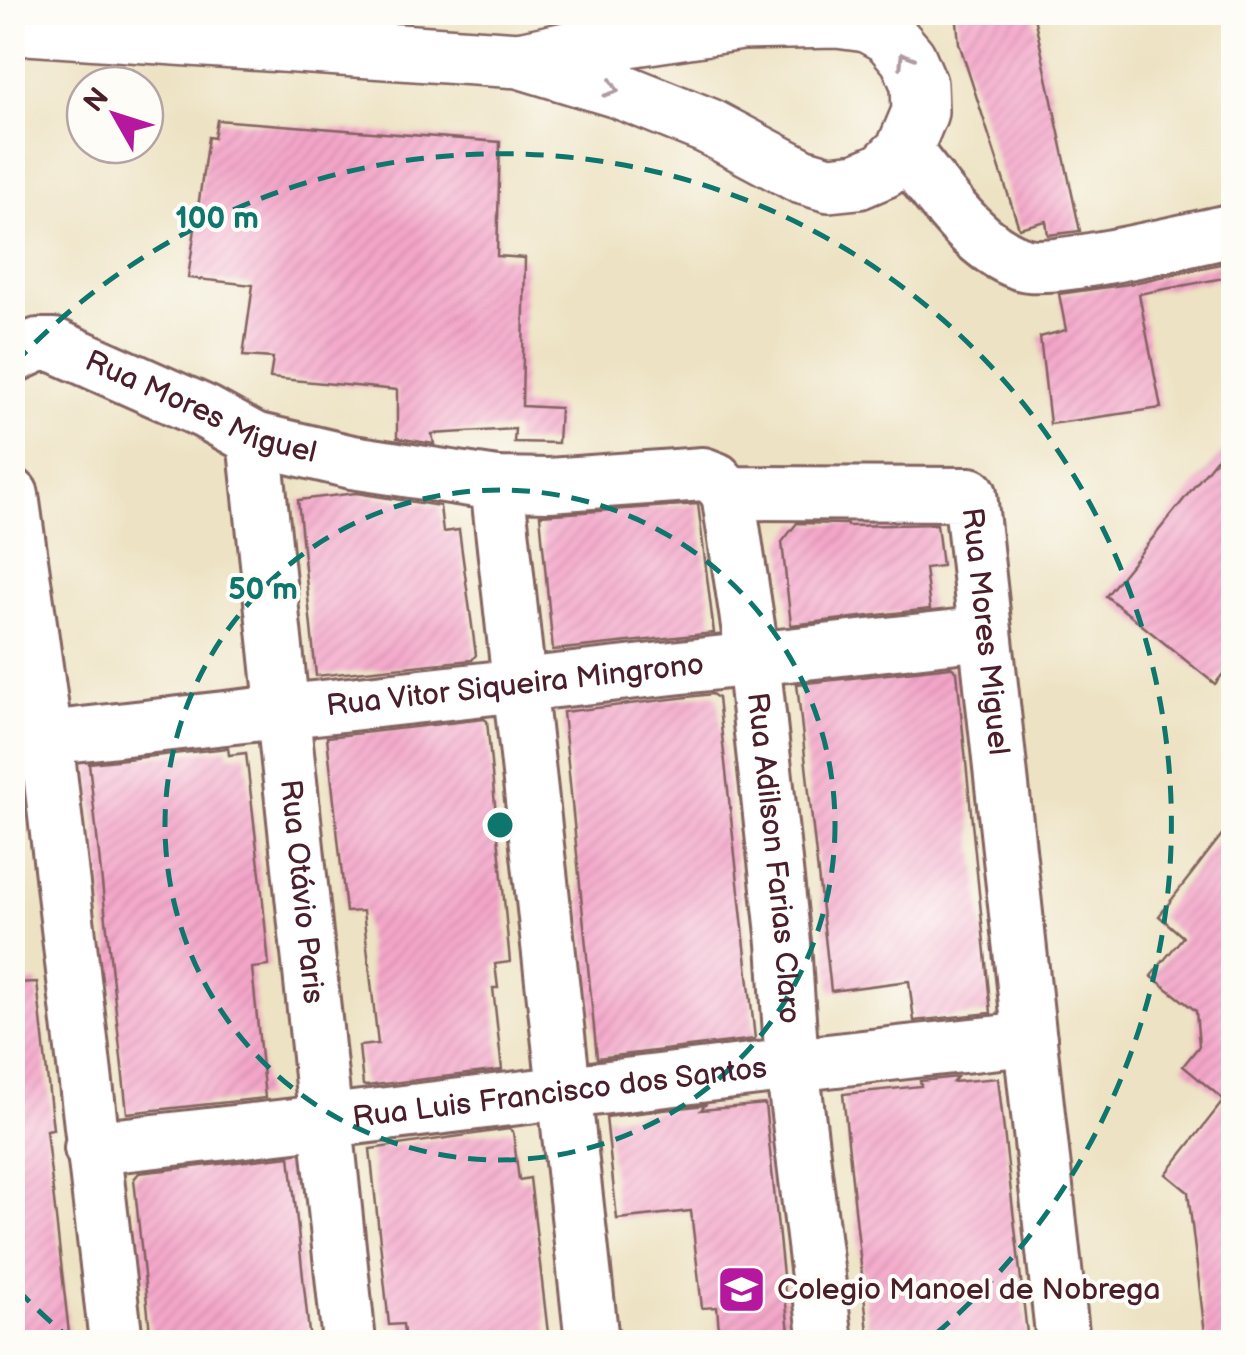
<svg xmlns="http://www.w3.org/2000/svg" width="1246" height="1355" viewBox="0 0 1246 1355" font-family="'Balsamiq Sans',sans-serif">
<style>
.building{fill:url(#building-hatch)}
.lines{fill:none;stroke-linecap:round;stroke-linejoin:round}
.minor-casing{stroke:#836360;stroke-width:58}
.tertiary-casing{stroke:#836360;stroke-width:60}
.minor{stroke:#fff;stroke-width:52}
.tertiary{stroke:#fff;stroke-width:55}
.oneway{stroke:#ae9aa0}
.ring{fill:none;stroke:#0f766e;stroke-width:5;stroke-dasharray:18 12}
.labels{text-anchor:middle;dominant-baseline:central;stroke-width:8;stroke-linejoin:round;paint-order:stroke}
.street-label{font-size:30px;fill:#4a1f2b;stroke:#fdfcf7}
.poi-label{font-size:30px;fill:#4a1f2b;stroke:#fdfcf7;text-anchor:start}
.centre{fill:#0f766e;stroke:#fdfcf7;stroke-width:5}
.ring-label{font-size:30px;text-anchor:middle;font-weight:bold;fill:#0f766e;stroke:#fdfcf7;stroke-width:8;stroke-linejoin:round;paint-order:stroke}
</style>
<defs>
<pattern id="building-hatch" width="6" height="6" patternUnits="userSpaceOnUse" patternTransform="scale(2.5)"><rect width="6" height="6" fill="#f4a6c9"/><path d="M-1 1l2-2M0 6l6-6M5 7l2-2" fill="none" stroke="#d38ead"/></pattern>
</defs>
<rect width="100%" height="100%" fill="#fdfcf7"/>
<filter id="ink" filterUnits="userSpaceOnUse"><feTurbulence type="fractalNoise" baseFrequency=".01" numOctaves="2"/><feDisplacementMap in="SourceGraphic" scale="20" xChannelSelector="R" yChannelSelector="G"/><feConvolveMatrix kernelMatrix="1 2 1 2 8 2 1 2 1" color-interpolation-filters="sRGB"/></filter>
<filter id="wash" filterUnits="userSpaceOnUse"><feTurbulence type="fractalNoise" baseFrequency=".0048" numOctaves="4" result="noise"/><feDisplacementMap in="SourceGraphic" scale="40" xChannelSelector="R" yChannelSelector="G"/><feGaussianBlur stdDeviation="2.25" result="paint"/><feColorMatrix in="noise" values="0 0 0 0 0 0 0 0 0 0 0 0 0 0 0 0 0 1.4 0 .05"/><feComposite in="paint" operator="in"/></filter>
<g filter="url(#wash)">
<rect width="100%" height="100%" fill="#ede2c3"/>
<g id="blocks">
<g class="building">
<polygon points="956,12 1033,12 1080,231 1048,235 1046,221 1019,228 959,43"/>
<polygon points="217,120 500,142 497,256 525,258 522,406 560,408 558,443 514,442 515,429 432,434 434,444 397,438 397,390 270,378 273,358 243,356 253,285 188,278 208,137 214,138"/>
<polygon points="1234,261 1234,276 1139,294 1161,408 1050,424 1040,337 1066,330 1059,294 1129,284"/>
<polygon points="1234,437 1234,660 1215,684 1106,596"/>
<polygon points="356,493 440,506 443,532 459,530 476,655 472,660 316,676 298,500"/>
<polygon points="698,504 714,633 553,650 540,515"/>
<polygon points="797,523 847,524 847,526 937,524 942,566 925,568 930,609 791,625 782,542"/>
<polygon points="951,667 957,672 991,1013 914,1021 909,981 831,991 797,684"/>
<polygon points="712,694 718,698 755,1039 597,1058 563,712"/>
<polygon points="484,719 487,721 510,962 495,964 498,988 493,988 502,1070 366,1086 363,1085 359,1046 378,1044 373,1000 363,911 346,912 327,737"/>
<polygon points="228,748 229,755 246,753 262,892 269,966 252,968 265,1098 127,1113 89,763"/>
<polygon points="1234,819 1234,1342 1206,1342 1188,1192 1166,1174 1224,1100 1183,1066 1199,1046 1196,1011 1151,976 1183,937 1159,916"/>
<polygon points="37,982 53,1129 46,1130 70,1342 12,1342 12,983"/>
<polygon points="957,1077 953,1082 998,1078 1028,1342 869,1342 843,1094 921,1086 920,1081"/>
<polygon points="765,1104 790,1342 720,1342 717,1307 702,1308 691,1211 617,1219 606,1117 705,1105 701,1110"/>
<polygon points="509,1129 513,1132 519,1180 530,1178 549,1342 405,1342 403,1324 389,1325 370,1149"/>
<polygon points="290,1156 310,1342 151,1342 134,1179 139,1173"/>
</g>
</g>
</g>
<g filter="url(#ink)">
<use href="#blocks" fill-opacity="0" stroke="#836360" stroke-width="2.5"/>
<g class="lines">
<defs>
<g id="minor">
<path d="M904,150C937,189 970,245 1020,263C1050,275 1194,238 1234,230"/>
<path id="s1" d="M12,357L38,345H54L205,412L254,439L352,462L497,484L549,485L703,474L716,479L728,493L970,494L1063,1342"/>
<path id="s2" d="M254,439L349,1342"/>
<polyline points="497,484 592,1342"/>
<path id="s3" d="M728,493L753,659L784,943L792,1065L826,1342"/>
<polyline points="12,495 46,738 116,1342"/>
<path id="s4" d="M46,738L985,633"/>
<path id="s5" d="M91,1148C405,1115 717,1070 1030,1039"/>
</g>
<polyline id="tertiary" points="12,26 519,60 618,90 708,126 802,176 829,184 858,181 884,170 904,150 920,112 919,84 908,58 889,36 867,24 837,20 741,22 595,44 519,60"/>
</defs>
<use href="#minor" class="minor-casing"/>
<use href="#tertiary" class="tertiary-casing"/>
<use href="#minor" class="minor"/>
<use href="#tertiary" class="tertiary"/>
</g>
<defs><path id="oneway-chevron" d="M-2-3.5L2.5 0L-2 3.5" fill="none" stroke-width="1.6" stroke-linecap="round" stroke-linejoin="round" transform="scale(2.5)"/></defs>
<g class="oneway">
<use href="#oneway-chevron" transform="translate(905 59) rotate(-122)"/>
<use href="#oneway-chevron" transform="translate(612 89) rotate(19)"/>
</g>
</g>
<g class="ring">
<circle cx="500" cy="825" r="335"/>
<path d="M74 1342A670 670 0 0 1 14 1286M14 364A670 670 0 1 1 926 1342"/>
</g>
<defs>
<symbol id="school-square" viewBox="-11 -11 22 22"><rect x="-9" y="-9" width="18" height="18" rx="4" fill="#b5179e" stroke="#fdfcf7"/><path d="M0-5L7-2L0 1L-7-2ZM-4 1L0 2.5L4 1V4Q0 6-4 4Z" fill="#fff"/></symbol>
</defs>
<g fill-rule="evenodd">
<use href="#school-square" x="714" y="1262" width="55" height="55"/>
</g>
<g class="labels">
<g class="street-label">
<text stroke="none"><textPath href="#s1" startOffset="205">Rua Mores Miguel</textPath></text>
<text stroke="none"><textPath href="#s1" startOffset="1132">Rua Mores Miguel</textPath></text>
<text stroke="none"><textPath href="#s4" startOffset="472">Rua Vitor Siqueira Mingrono</textPath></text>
<text stroke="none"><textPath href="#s3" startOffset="368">Rua Adilson Farias Claro</textPath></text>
<text stroke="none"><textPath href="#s2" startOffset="455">Rua Otávio Paris</textPath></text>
<text stroke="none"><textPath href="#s5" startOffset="472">Rua Luis Francisco dos Santos</textPath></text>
</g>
<g class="poi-label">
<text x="777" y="1290">Colegio Manoel de Nobrega</text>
</g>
</g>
<circle cx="500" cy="825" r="15" class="centre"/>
<g class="ring-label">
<text x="217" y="228">100 m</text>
<text x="263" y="599">50 m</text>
</g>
<rect width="1246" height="1355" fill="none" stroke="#fdfcf7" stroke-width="50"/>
<g transform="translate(115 115) rotate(309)"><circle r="48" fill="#fdfcf7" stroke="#b5a4a5" stroke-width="2.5"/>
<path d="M0-8L18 38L0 25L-18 38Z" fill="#b5179e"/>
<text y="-15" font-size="28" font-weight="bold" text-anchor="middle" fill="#4a1f2b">N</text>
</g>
</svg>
